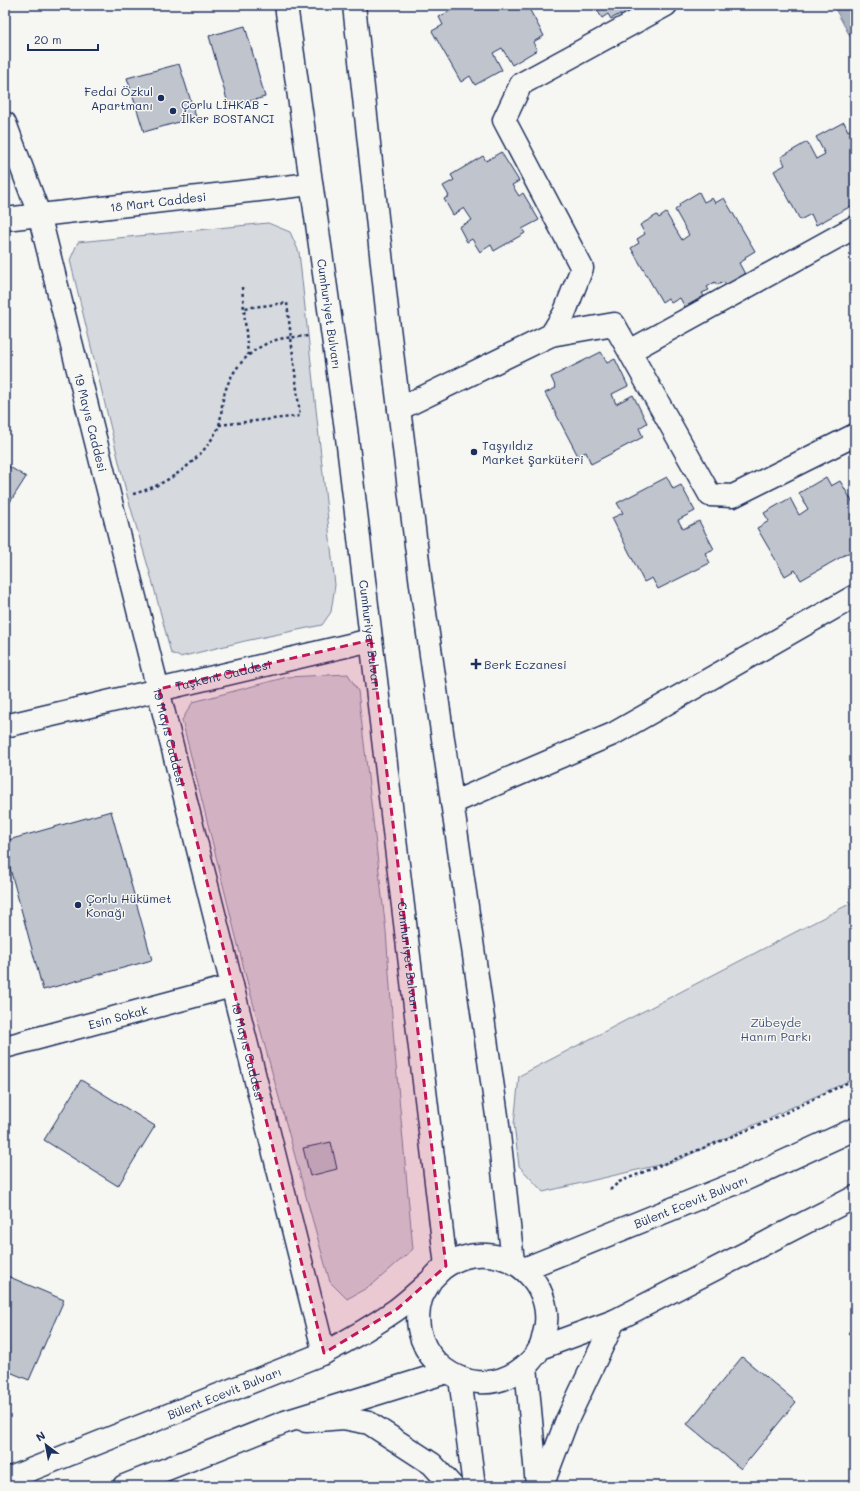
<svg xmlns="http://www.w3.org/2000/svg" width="860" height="1491" viewBox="0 0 860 1491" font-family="Mali,sans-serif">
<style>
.green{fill:#d6d9dd;stroke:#78849e}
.water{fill:#abb2c0;stroke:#717e99}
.building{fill:#c0c4cd;stroke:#1b2f5e}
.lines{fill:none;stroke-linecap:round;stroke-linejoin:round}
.minor-casing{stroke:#1b2f5e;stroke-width:25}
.major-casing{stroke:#1b2f5e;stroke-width:25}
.path{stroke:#1b2f5e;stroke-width:2.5;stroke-dasharray:3 3;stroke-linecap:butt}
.minor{stroke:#f6f6f2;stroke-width:22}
.major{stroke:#f6f6f2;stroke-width:22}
.marked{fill:#c2185b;fill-opacity:0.2;stroke:#c2185b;stroke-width:3;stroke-dasharray:8 5;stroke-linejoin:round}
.poi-dot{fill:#1b2f5e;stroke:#f6f6f2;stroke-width:1.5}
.labels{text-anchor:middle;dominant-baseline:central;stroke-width:3;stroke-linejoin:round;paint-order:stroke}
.poi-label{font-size:12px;fill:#1b2f5e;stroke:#f6f6f2;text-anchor:start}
.street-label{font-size:12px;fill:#1b2f5e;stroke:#f6f6f2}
.park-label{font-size:12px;fill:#405177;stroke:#f6f6f2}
</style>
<rect width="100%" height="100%" fill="#f6f6f2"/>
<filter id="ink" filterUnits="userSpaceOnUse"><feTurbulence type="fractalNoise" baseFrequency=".025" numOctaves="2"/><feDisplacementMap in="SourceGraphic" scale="8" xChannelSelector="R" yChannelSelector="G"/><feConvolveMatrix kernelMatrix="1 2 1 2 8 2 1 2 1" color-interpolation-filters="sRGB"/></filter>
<g filter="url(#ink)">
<g class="green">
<polygon points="268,223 290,232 299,252 335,585 331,612 322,625 245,641 180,657 171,653 152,580 127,495 70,260 78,242"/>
<polygon points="348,674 358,691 386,931 394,1043 413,1249 372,1285 347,1299 330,1282 310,1211 246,977 182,720 193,702 287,677"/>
<polygon points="855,901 855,1078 676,1161 543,1192 519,1166 514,1124 519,1076"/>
</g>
<polygon class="water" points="833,5 855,5 855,37 851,38"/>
<g class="building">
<polygon points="461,5 527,5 544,36 533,42 537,50 512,65 502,48 493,53 502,70 475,85 470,76 461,82 432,31 443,25 439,17"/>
<polygon points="594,5 648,5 625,23 620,14 611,19 608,14 602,18"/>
<polygon points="245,26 265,97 229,107 209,36"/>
<polygon points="179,64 196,117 144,132 127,78"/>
<polygon points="844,122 848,131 855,127 855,204 816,225 811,214 800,220 774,171 785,165 781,157 807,142 816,159 825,154 816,137"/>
<polygon points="501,152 519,181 512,185 519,196 523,193 539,220 522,229 525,233 494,251 491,245 480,252 472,239 467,242 459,227 472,220 464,208 453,215 444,199 449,196 443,186 454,180 451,175 483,156 486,161"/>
<polygon points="699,192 704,202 712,198 715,203 724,198 755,251 745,257 746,259 739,263 745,274 726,286 724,282 717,285 715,282 707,287 709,290 702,293 704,296 685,307 680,298 671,303 668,298 662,302 631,248 639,243 637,239 645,234 640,225 657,215 659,218 666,213 682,240 689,235 675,210 680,206 679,204"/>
<polygon points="601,352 607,363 615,359 628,386 612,394 616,404 633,395 647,423 639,428 643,437 591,464 586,452 578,456 545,393 556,388 551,377"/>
<polygon points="5,464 26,477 5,510"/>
<polygon points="667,477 673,489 681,485 695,511 678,520 683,529 699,521 714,549 705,553 710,563 658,589 652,578 644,582 612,518 623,513 617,503"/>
<polygon points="826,477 831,486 840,481 855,506 855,549 801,580 795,570 785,576 757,528 769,521 764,513 790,498 799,515 808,509 799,493"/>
<polygon points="111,811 152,960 43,990 5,850 5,841"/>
<polygon points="81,1080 155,1126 118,1186 44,1140"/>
<polygon points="331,1142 337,1169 310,1176 303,1148"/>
<polygon points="5,1275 64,1300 29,1380 5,1370"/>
<polygon points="855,1325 855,1339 848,1333"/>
<polygon points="742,1357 796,1402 741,1469 687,1424"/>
</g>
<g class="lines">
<defs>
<g id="minor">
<path id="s1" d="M5,123L39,214L324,1353"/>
<path id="s2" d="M5,219L311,184"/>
<polyline points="551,335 614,324 710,495 733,496 855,435"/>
<polyline points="630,351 855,227"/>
<polyline points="399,409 551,335 564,314 582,268 504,120 521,84 666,5"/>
<path id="s3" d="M5,726L371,640"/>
<polyline points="452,803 613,734 855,596"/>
<path id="s4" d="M5,1047L232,986"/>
<polyline points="526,1366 537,1486"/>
<polyline points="460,1378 474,1486"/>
<polyline points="306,1421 343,1418 369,1423 432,1464 452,1486"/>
<polyline points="542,1486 567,1420 614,1321"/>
</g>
<g id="major">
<path id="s5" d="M286,5L346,429L446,1266"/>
<polyline points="354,5 389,328 421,585 497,1116 513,1262"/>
<path id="s6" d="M524,1269L746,1179L855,1129"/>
<polyline points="540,1348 614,1321 855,1197"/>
<path id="s7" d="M5,1480L324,1353C349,1340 373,1326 396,1310C408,1301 420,1290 431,1280C436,1275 441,1269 446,1266C474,1247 510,1253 531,1277C544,1292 550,1314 544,1334C543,1338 542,1344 540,1348C535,1358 526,1366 517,1372C467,1404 404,1356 421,1299C423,1293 428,1286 431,1280"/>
<polyline points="124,1486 285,1422 447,1372"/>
</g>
</defs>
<use href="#minor" class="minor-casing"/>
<use href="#major" class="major-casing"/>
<g class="path">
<polyline points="242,287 248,355"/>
<polyline points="219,425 300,416 287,303 244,308"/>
<path d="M133,494C167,485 202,461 218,428C222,419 221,405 224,395C231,370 248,350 273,341C283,337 298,337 309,336"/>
<polyline points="610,1190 619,1182 760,1125 855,1079"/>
</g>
<use href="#minor" class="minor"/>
<use href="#major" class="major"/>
</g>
</g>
<path class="marked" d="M371,640L446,1266L397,1309L324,1353L159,689Z"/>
<g class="poi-dot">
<circle cx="161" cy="98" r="4"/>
<circle cx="173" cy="111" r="4"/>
<circle cx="474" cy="452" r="4"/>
<path d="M474 658h4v4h4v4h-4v4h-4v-4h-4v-4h4z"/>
<circle cx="78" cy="905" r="4"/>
</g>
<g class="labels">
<g class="poi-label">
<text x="153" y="91" text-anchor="end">Fedai Özkul<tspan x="153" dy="14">Apartmanı</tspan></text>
<text x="181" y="104">Çorlu LİHKAB -<tspan x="181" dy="14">İlker BOSTANCI</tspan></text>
<text x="482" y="445">Taşyıldız<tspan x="482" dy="14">Market Şarküteri</tspan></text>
<text x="484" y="664">Berk Eczanesi</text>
<text x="86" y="898">Çorlu Hükümet<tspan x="86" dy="14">Konağı</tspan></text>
</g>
<g class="street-label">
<text stroke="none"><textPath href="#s2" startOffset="154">18 Mart Caddesi</textPath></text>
<text stroke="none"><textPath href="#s5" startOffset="312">Cumhuriyet Bulvarı</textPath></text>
<text stroke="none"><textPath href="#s1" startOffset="312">19 Mayıs Caddesi</textPath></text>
<text stroke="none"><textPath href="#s5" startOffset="636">Cumhuriyet Bulvarı</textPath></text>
<text stroke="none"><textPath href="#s3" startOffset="224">Taşkent Caddesi</textPath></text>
<text stroke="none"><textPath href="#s1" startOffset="636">19 Mayıs Caddesi</textPath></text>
<text stroke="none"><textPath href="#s5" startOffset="960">Cumhuriyet Bulvarı</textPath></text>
<text stroke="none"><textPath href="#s4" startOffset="117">Esin Sokak</textPath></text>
<text stroke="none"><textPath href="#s1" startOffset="960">19 Mayıs Caddesi</textPath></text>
<text stroke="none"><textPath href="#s6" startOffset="180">Bülent Ecevit Bulvarı</textPath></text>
<text stroke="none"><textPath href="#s7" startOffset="236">Bülent Ecevit Bulvarı</textPath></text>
</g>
<g class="park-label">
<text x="776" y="1022">Zübeyde<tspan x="776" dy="14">Hanım Parkı</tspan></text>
</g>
</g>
<rect width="860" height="1491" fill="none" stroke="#f6f6f2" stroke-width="20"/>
<rect x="10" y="10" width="840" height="1471" fill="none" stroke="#1b2f5e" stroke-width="1.5" filter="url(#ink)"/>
<g transform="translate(46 1445) rotate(328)" stroke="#f6f6f2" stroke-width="3" paint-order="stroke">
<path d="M0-3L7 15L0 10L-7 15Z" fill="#1b2f5e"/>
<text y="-6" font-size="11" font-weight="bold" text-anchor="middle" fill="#1b2f5e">N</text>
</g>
<path d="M28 44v6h70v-6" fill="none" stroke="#1b2f5e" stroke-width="2"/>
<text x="34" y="44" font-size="12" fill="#1b2f5e" stroke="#f6f6f2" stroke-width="3" paint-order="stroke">20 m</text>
</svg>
